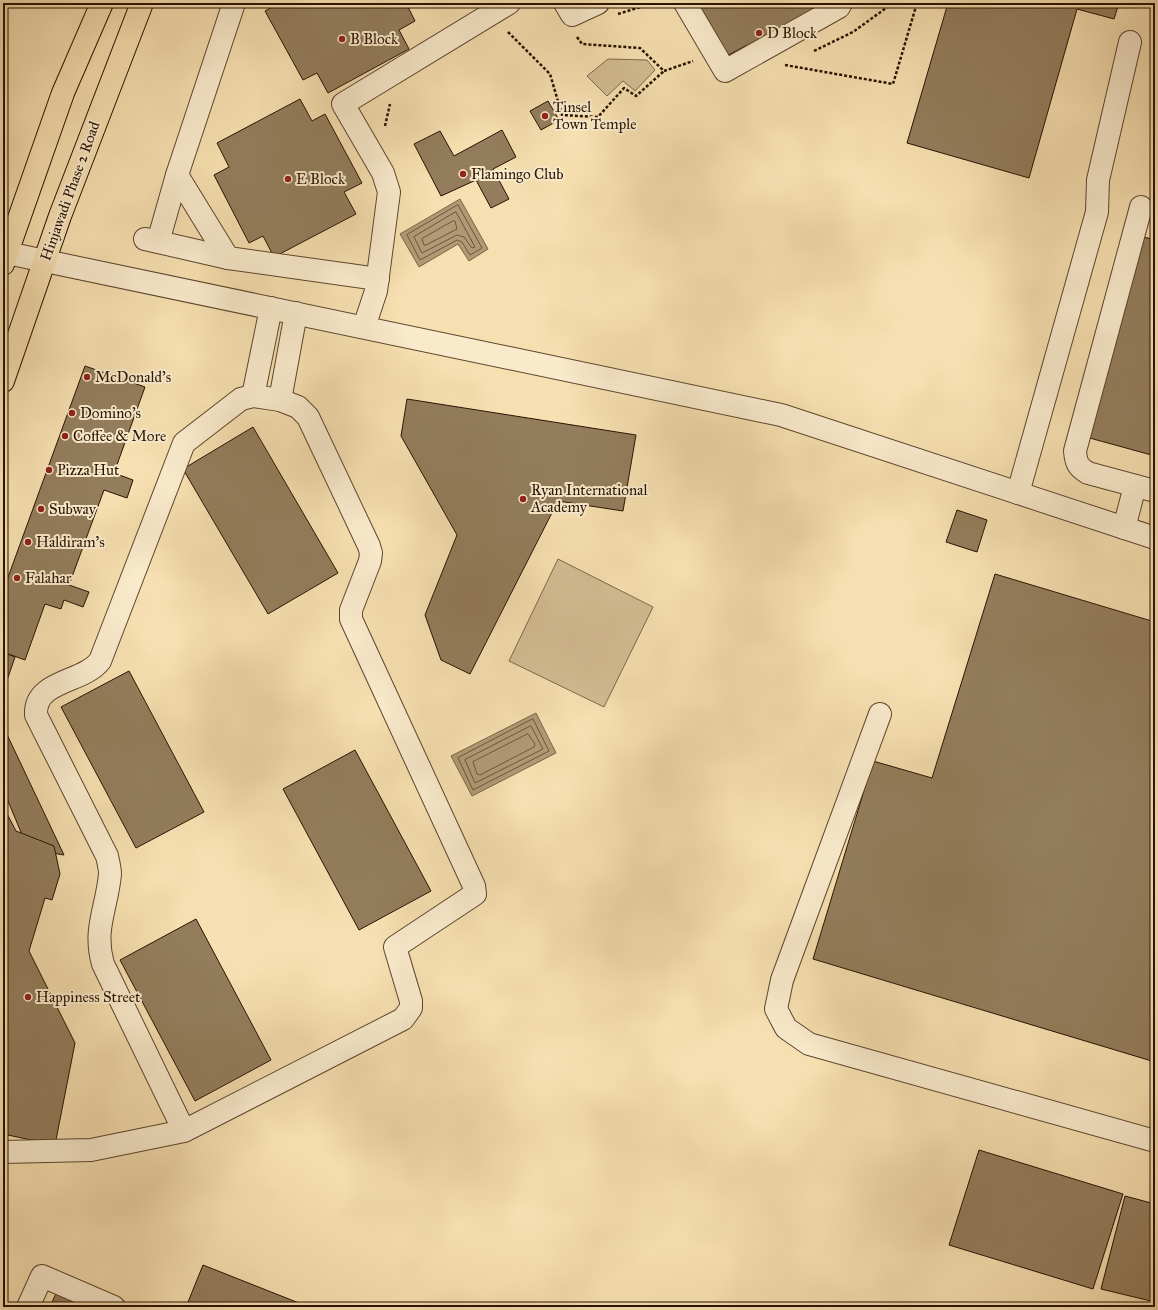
<svg xmlns="http://www.w3.org/2000/svg" width="1158" height="1310" viewBox="0 0 1158 1310" font-family="'IM FELL Great Primer',serif">
<style>
.green{fill:#d3bc92;stroke:#7e6749}
.water{fill:#b09974;stroke:#7a6346}
.lines{fill:none;stroke-linecap:round;stroke-linejoin:round}
.shore{stroke:#6c563a;stroke-width:1}
.building{fill:#937d5c;stroke:#281200}
.minor-casing{stroke:#5c452c;stroke-width:24}
.major-casing{stroke:#281200;stroke-width:24}
.path{stroke:#281200;stroke-width:2.5;stroke-dasharray:3 2;stroke-linecap:butt}
.minor{stroke:#f9eacc;stroke-width:22}
.major{stroke:#f6dfb0;stroke-width:22}
.poi-dot{fill:#8f2418;stroke:#f9eacc;stroke-width:1.5}
.labels{text-anchor:middle;dominant-baseline:central;stroke-width:4;stroke-linejoin:round;paint-order:stroke}
.poi-label{font-size:15px;fill:#281200;stroke:#f9eacc;text-anchor:start}
.street-label{font-size:15px;fill:#281200;stroke:#f9eacc}
</style>
<rect width="100%" height="100%" fill="#f6dfb0"/>
<filter id="stains"><feTurbulence type="fractalNoise" baseFrequency=".005" numOctaves="4"/><feColorMatrix values="0 0 0 0 .2 0 0 0 0 .09 0 0 0 0 .02 0 0 0 .5 -.17"/></filter>
<radialGradient id="worn" r=".72"><stop offset=".6" stop-color="#630" stop-opacity="0"/><stop offset="1" stop-color="#630" stop-opacity=".3"/></radialGradient>
<g class="green">
<polygon points="608,59 647,60 655,70 635,91 623,81 607,96 587,76"/>
<polygon points="558,559 653,607 604,707 509,661"/>
</g>
<g class="water">
<polygon points="460,199 488,249 469,261 458,244 419,267 400,234"/>
<polygon points="536,713 556,753 472,796 451,756"/>
</g>
<g class="lines">
<g class="shore">
<polygon points="458,205 482,248 470,255 462,242 457,240 420,260 407,235"/>
<polygon points="456,212 475,247 472,248 464,237 457,235 422,253 414,237"/>
<polygon points="453,221 455,221 457,229 426,245 424,245 422,239"/>
<polygon points="533,719 549,751 473,790 458,758"/>
<polygon points="531,726 543,749 475,783 465,760"/>
<polygon points="528,734 535,744 534,747 480,775 477,774 473,762"/>
</g>
</g>
<g class="building">
<polygon points="279,3 406,3 415,21 399,30 409,49 328,93 317,73 303,80 265,11"/>
<polygon points="697,3 841,3 754,60 747,45 725,57"/>
<polygon points="948,3 1119,3 1114,19 1077,9 1029,178 907,143"/>
<polygon points="300,99 312,121 325,114 362,183 344,192 356,214 274,257 263,236 249,243 214,175 229,167 217,143"/>
<polygon points="548,101 559,120 541,130 530,111"/>
<polygon points="502,130 516,157 493,169 509,199 491,208 476,180 441,196 414,144 440,131 454,156"/>
<polygon points="1144,237 1155,240 1155,456 1086,437"/>
<polygon points="85,366 145,387 114,473 133,480 127,498 104,490 69,585 89,592 83,607 64,600 61,609 45,604 25,660 3,652 3,591"/>
<polygon points="407,399 636,435 623,511 558,501 470,674 441,660 425,615 457,535 401,436"/>
<polygon points="253,427 338,573 268,614 183,469"/>
<polygon points="957,510 987,520 977,552 946,542"/>
<polygon points="995,574 1155,622 1155,1062 813,959 873,761 932,778"/>
<polygon points="3,652 15,657 3,692"/>
<polygon points="129,671 204,812 136,848 61,707"/>
<polygon points="3,726 64,855 28,849 3,789"/>
<polygon points="355,750 431,891 359,930 283,789"/>
<polygon points="3,806 16,831 54,846 60,874 52,900 45,898 29,951 75,1043 55,1145 3,1134"/>
<polygon points="196,919 271,1060 195,1101 120,960"/>
<polygon points="979,1150 1123,1194 1093,1289 949,1245"/>
<polygon points="1125,1196 1155,1204 1155,1302 1101,1289"/>
<polygon points="203,1265 309,1307 186,1307"/>
<polygon points="58,1289 98,1307 50,1307"/>
</g>
<g class="lines">
<defs>
<g id="minor">
<polyline points="565,3 572,15 598,3"/>
<polyline points="685,3 725,71 839,7 841,3"/>
<polyline points="177,175 228,258 378,279"/>
<path d="M1141,207L1075,451C1076,463 1078,467 1088,473L1155,491"/>
<polyline points="145,239 228,258"/>
<polyline points="158,242 177,175 234,3"/>
<polyline points="7,253 781,415 1155,538"/>
<polyline points="364,327 376,291 389,192 383,173 343,104 509,3"/>
<polyline points="253,396 271,308"/>
<polyline points="280,400 296,313"/>
<polyline points="1018,493 1097,212 1098,180 1130,42"/>
<polyline points="1124,528 1135,486"/>
<polyline points="880,714 782,980 776,1009 786,1028 809,1044 1155,1141"/>
<path d="M3,1152L91,1150L184,1131L403,1019L411,1008V1001L395,947L475,894L474,886L351,619V610L370,561L371,553L369,546L308,417L298,407L280,400L253,396L241,399L184,443L100,661C83,683 34,680 36,715L107,856C108,861 110,868 110,874C107,908 93,929 103,964L184,1131"/>
<polyline points="28,1307 42,1276 114,1307"/>
</g>
<g id="major">
<polyline points="3,264 63,93 102,3"/>
<polyline points="3,381 60,216 142,3"/>
</g>
</defs>
<use href="#minor" class="minor-casing"/>
<use href="#major" class="major-casing"/>
<g class="path">
<polyline points="618,14 653,3"/>
<polyline points="508,32 550,74 562,115 598,117 624,88 636,96 664,71"/>
<polyline points="577,37 582,44 640,48 664,71 693,61"/>
<polyline points="814,51 853,32 893,3"/>
<polyline points="785,65 893,84 917,3"/>
<polyline points="385,126 390,104"/>
</g>
<use href="#minor" class="minor"/>
<use href="#major" class="major"/>
</g>
<g class="poi-dot">
<circle cx="759" cy="33" r="4"/>
<circle cx="342" cy="39" r="4"/>
<circle cx="545" cy="116" r="4"/>
<circle cx="463" cy="174" r="4"/>
<circle cx="288" cy="179" r="4"/>
<circle cx="87" cy="377" r="4"/>
<circle cx="72" cy="413" r="4"/>
<circle cx="65" cy="436" r="4"/>
<circle cx="49" cy="470" r="4"/>
<circle cx="523" cy="499" r="4"/>
<circle cx="41" cy="509" r="4"/>
<circle cx="28" cy="542" r="4"/>
<circle cx="17" cy="578" r="4"/>
<circle cx="28" cy="997" r="4"/>
</g>
<g class="labels">
<g class="poi-label">
<text x="767" y="33">D Block</text>
<text x="350" y="39">B Block</text>
<text x="553" y="107">Tinsel<tspan x="553" dy="17">Town Temple</tspan></text>
<text x="471" y="174">Flamingo Club</text>
<text x="296" y="179">E Block</text>
<text x="95" y="377">McDonald's</text>
<text x="80" y="413">Domino's</text>
<text x="73" y="436">Coffee &amp; More</text>
<text x="57" y="470">Pizza Hut</text>
<text x="531" y="490">Ryan International<tspan x="531" dy="17">Academy</tspan></text>
<text x="49" y="509">Subway</text>
<text x="36" y="542">Haldiram's</text>
<text x="25" y="578">Falahar</text>
<text x="36" y="997">Happiness Street</text>
</g>
<g class="street-label">
<text transform="translate(70 191) rotate(-70)">Hinjawadi Phase 2 Road</text>
</g>
</g>
<rect width="1158" height="1310" fill="none" stroke="#f6dfb0" stroke-width="16"/>
<rect x="4" y="4" width="1150" height="1302" fill="none" stroke="#281200" stroke-width="2"/>
<rect x="8" y="8" width="1142" height="1294" fill="none" stroke="#281200"/>
<rect width="100%" height="100%" filter="url(#stains)"/>
<rect width="100%" height="100%" fill="url(#worn)"/>
</svg>
